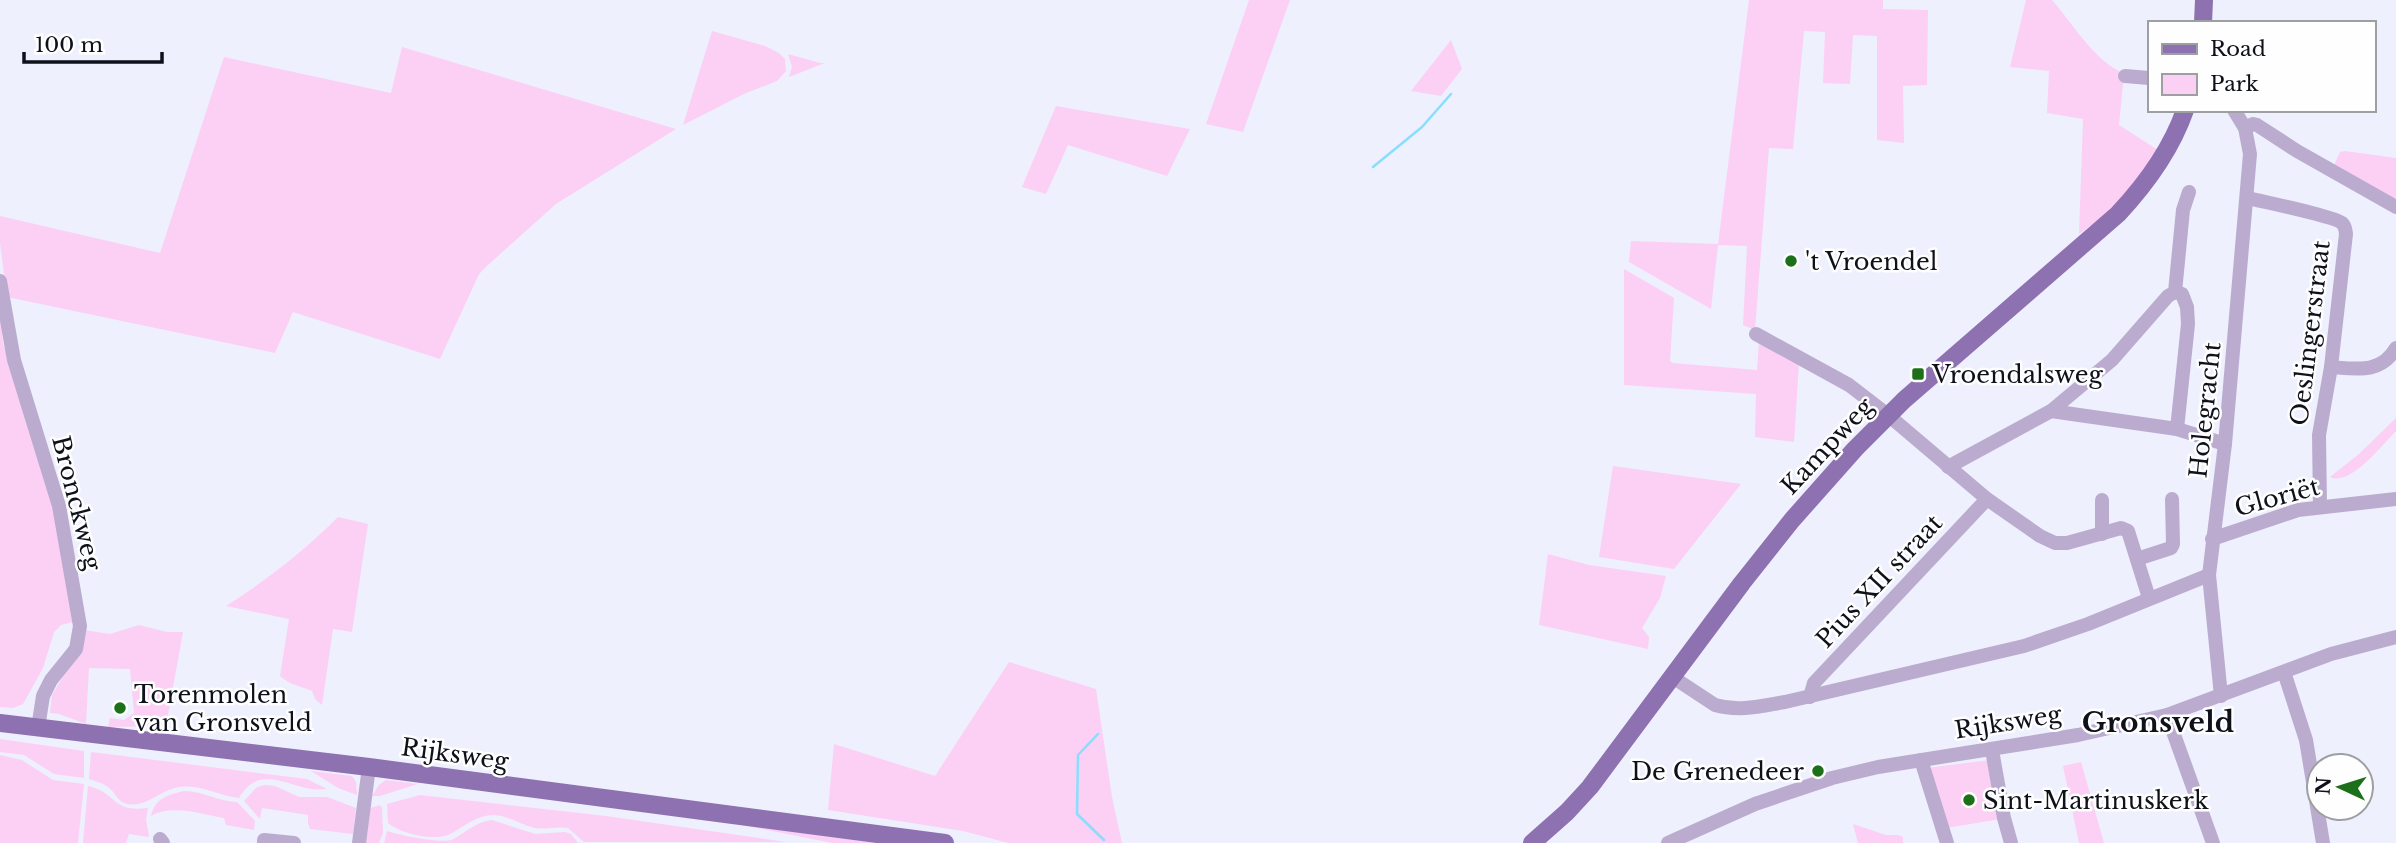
<svg xmlns="http://www.w3.org/2000/svg" width="2396" height="843" viewBox="0 0 2396 843" font-family="'Libre Baskerville',serif">
<style>
.green{fill:#fccff5}
.lines{fill:none;stroke-linecap:round;stroke-linejoin:round}
.stream{stroke:#89defd;stroke-width:2.5}
.minor{stroke:#bbaccf;stroke-width:14}
.major{stroke:#8e71b0;stroke-width:18}
.poi-dot{fill:#1c7019;stroke:#fefefe;stroke-width:2.5}
.labels{text-anchor:middle;dominant-baseline:central;stroke-width:5;stroke-linejoin:round;paint-order:stroke}
.poi-label{font-size:24px;fill:#0e101a;stroke:#fefefe;text-anchor:start}
.street-label{font-size:24px;fill:#0e101a;stroke:#fefefe}
.quarter-label{font-size:28px;font-weight:bold;fill:#0e101a;stroke:#fefefe}
</style>
<rect width="100%" height="100%" fill="#eef0fd"/>
<g class="green">
<polygon points="1249,0 1290,0 1243,132 1206,124"/>
<polygon points="1749,0 1883,0 1883,9 1928,10 1927,85 1903,86 1904,143 1877,140 1877,36 1853,35 1850,84 1823,83 1825,32 1804,31 1793,149 1769,148 1755,330 1743,325 1747,246 1718,245 1711,309 1629,262 1631,241 1718,244"/>
<path d="M2026,0H2052C2072,22 2102,74 2134,75L2123,84L2119,125L2158,150L2116,207L2079,234L2083,119L2047,113L2049,71L2010,67Z"/>
<polygon points="712,31 765,46 779,53 785,59 786,71 777,81 744,94 683,125"/>
<polygon points="1451,40 1462,69 1441,96 1411,91"/>
<polygon points="402,47 676,129 556,204 488,265 479,274 440,359 293,312 275,353 7,297 0,243 0,216 160,253 224,57 391,93"/>
<polygon points="788,54 820,63 825,63 789,77 792,67"/>
<polygon points="1056,106 1067,108 1190,129 1167,176 1068,145 1046,194 1022,187"/>
<polygon points="2345,151 2396,158 2396,205 2332,170 2340,152"/>
<polygon points="1624,269 1674,298 1670,361 1673,363 1757,370 1759,342 1799,362 1794,442 1755,437 1756,394 1624,385"/>
<polygon points="0,316 3,343 53,501 73,622 61,625 54,632 43,668 23,704 13,708 0,707"/>
<path d="M2396,418V431C2382,445 2350,487 2330,477L2359,454Z"/>
<polygon points="1613,466 1741,484 1674,569 1599,557"/>
<path d="M338,517L368,524L352,632L333,629L322,705L315,699L312,691C300,686 290,685 280,676L289,619L226,606C267,580 304,551 338,517Z"/>
<polygon points="1548,554 1589,565 1666,576 1660,598 1642,628 1649,637 1648,649 1539,625"/>
<polygon points="139,625 167,632 183,632 166,726 108,727 110,718 124,720 134,713 130,669 89,668 86,724 59,714 50,713 52,695 74,658 84,630 110,634"/>
<polygon points="1009,662 1096,689 1112,797 1122,843 1008,843 963,831 828,810 834,744 935,776"/>
<polygon points="0,739 84,751 84,778 54,774 24,755 0,752"/>
<path d="M91,752L307,779L327,789C292,794 263,758 239,798C217,796 198,782 175,788C158,792 143,810 124,803C117,800 115,792 109,788C104,783 95,781 89,779Z"/>
<polygon points="0,755 22,760 53,780 84,784 78,843 0,843"/>
<polygon points="1990,760 2001,819 1946,828 1927,768"/>
<polygon points="2081,762 2104,843 2079,843 2063,766"/>
<polygon points="311,771 352,776 356,782 357,795 338,788"/>
<polygon points="386,780 418,784 380,796 372,796 379,785"/>
<polygon points="265,785 275,786 299,797 327,797 356,808 353,834 310,829 308,823 308,815 262,808 260,819 244,801 257,787"/>
<path d="M88,786C118,793 111,813 148,808L146,819L149,837L129,834L126,843H83Z"/>
<path d="M185,791C203,791 219,802 237,802L255,821L254,830L226,825L224,818C201,814 172,804 151,816C155,798 169,794 185,791Z"/>
<path d="M420,795L606,816L786,842H584L568,828C557,826 546,830 535,828C521,825 509,816 494,815C476,815 464,827 450,834C435,842 399,833 388,823L387,804Z"/>
<polygon points="380,805 382,808 383,833 379,843 365,843 370,808"/>
<path d="M492,820L535,834L565,832L571,834L578,843H384L387,831C402,836 438,843 452,840C466,832 476,822 492,820Z"/>
<polygon points="732,823 875,843 832,843"/>
<polygon points="1853,824 1886,835 1898,835 1903,837 1903,843 1858,843"/>
</g>
<g class="lines">
<g class="stream">
<polyline points="1373,167 1422,127 1451,94"/>
<polyline points="1098,734 1078,755 1077,814 1104,840"/>
</g>
<g class="minor">
<polyline points="2125,76 2149,78"/>
<polyline points="2245,128 2253,124 2257,125 2297,151 2396,207"/>
<path d="M2248,198C2264,202 2333,216 2342,223C2346,227 2345,229 2346,234L2331,367L2319,435L2320,506"/>
<polyline points="0,281 14,360 59,506 80,626 76,649 51,680 43,696 38,728"/>
<polyline points="2175,292 2182,294 2187,307 2188,324 2177,429"/>
<polyline points="1756,334 1849,385 1888,415 1987,499 2040,536 2055,543 2067,543 2121,528 2128,531 2149,598"/>
<path d="M2331,367C2357,369 2381,374 2396,348"/>
<polyline points="2051,411 2177,429 2225,444"/>
<polyline points="1948,467 2051,411 2112,360 2168,296 2175,292 2183,210 2189,192"/>
<polyline points="2102,500 2102,534"/>
<polyline points="2212,539 2298,510 2396,499"/>
<polyline points="2137,559 2171,548 2173,544 2172,499"/>
<polyline points="2284,672 2306,740 2323,843"/>
<path d="M1671,676L1715,705C1739,712 1761,706 1785,702L2024,646L2088,624L2209,575"/>
<polyline points="2221,696 2209,575 2225,444 2250,154 2245,128 2234,110"/>
<polyline points="1810,697 1814,683 1987,499"/>
<polyline points="2167,715 2213,843"/>
<polyline points="1992,750 2004,818 2011,843"/>
<polyline points="1921,760 1947,843"/>
<polyline points="160,839 163,843"/>
<polyline points="264,843 264,840 294,843"/>
<polyline points="359,843 369,767"/>
<polyline points="1668,843 1755,804 1832,778 1878,767 2078,735 2167,715 2331,654 2396,637"/>
</g>
<g class="major">
<polyline points="2203,23 2204,0"/>
<polyline points="0,723 369,767 945,843"/>
<path d="M1532,843L1567,812L1590,787L1742,583L1792,520L1855,449L1904,400L2118,214C2147,183 2171,150 2185,110"/>
</g>
</g>
<g class="poi-dot">
<circle cx="1791" cy="261" r="7"/>
<rect x="1911" y="367" width="14" height="14" rx="3.5"/>
<circle cx="120" cy="708" r="7"/>
<circle cx="1818" cy="771" r="7"/>
<circle cx="1969" cy="800" r="7"/>
</g>
<g class="labels">
<g class="poi-label">
<text x="1805" y="261">'t Vroendel</text>
<text x="1932" y="374">Vroendalsweg</text>
<text x="134" y="694">Torenmolen<tspan x="134" dy="28">van Gronsveld</tspan></text>
<text x="1804" y="771" text-anchor="end">De Grenedeer</text>
<text x="1983" y="800">Sint-Martinuskerk</text>
</g>
<g class="street-label">
<text transform="translate(2310 333) rotate(-83)">Oeslingerstraat</text>
<text transform="translate(2205 410) rotate(-84)">Holegracht</text>
<text transform="translate(1827 446) rotate(-47)">Kampweg</text>
<text transform="translate(2277 497) rotate(-15)">Gloriët</text>
<text transform="translate(77 503) rotate(76)">Bronckweg</text>
<text transform="translate(1879 581) rotate(-47)">Pius XII straat</text>
<text transform="translate(2008 722) rotate(-9)">Rijksweg</text>
<text transform="translate(455 754) rotate(8)">Rijksweg</text>
</g>
<g class="quarter-label">
<text x="2158" y="722">Gronsveld</text>
</g>
</g>
<rect x="2148" y="21" width="228" height="91" fill="#fefefe" stroke="#9e9fa3" stroke-width="2"/>
<rect x="2162" y="44" width="35" height="10" fill="#8e71b0" stroke="#9e9fa3" stroke-width="2"/>
<text x="2210" y="56" font-size="21" fill="#0e101a">Road</text>
<rect x="2162" y="74" width="35" height="21" fill="#fccff5" stroke="#9e9fa3" stroke-width="2"/>
<text x="2210" y="91" font-size="21" fill="#0e101a">Park</text>
<g transform="translate(2340 787) rotate(274)"><circle r="33" fill="#fefefe" stroke="#9e9fa3" stroke-width="2"/>
<path d="M0-5L12 26L0 18L-12 26Z" fill="#1c7019"/>
<text y="-10" font-size="19" font-weight="bold" text-anchor="middle" fill="#0e101a">N</text>
</g>
<path d="M24 52v10h138v-10" fill="none" stroke="#0e101a" stroke-width="3.5"/>
<text x="35" y="52" font-size="21" fill="#0e101a" stroke="#fefefe" stroke-width="5" paint-order="stroke">100 m</text>
</svg>
